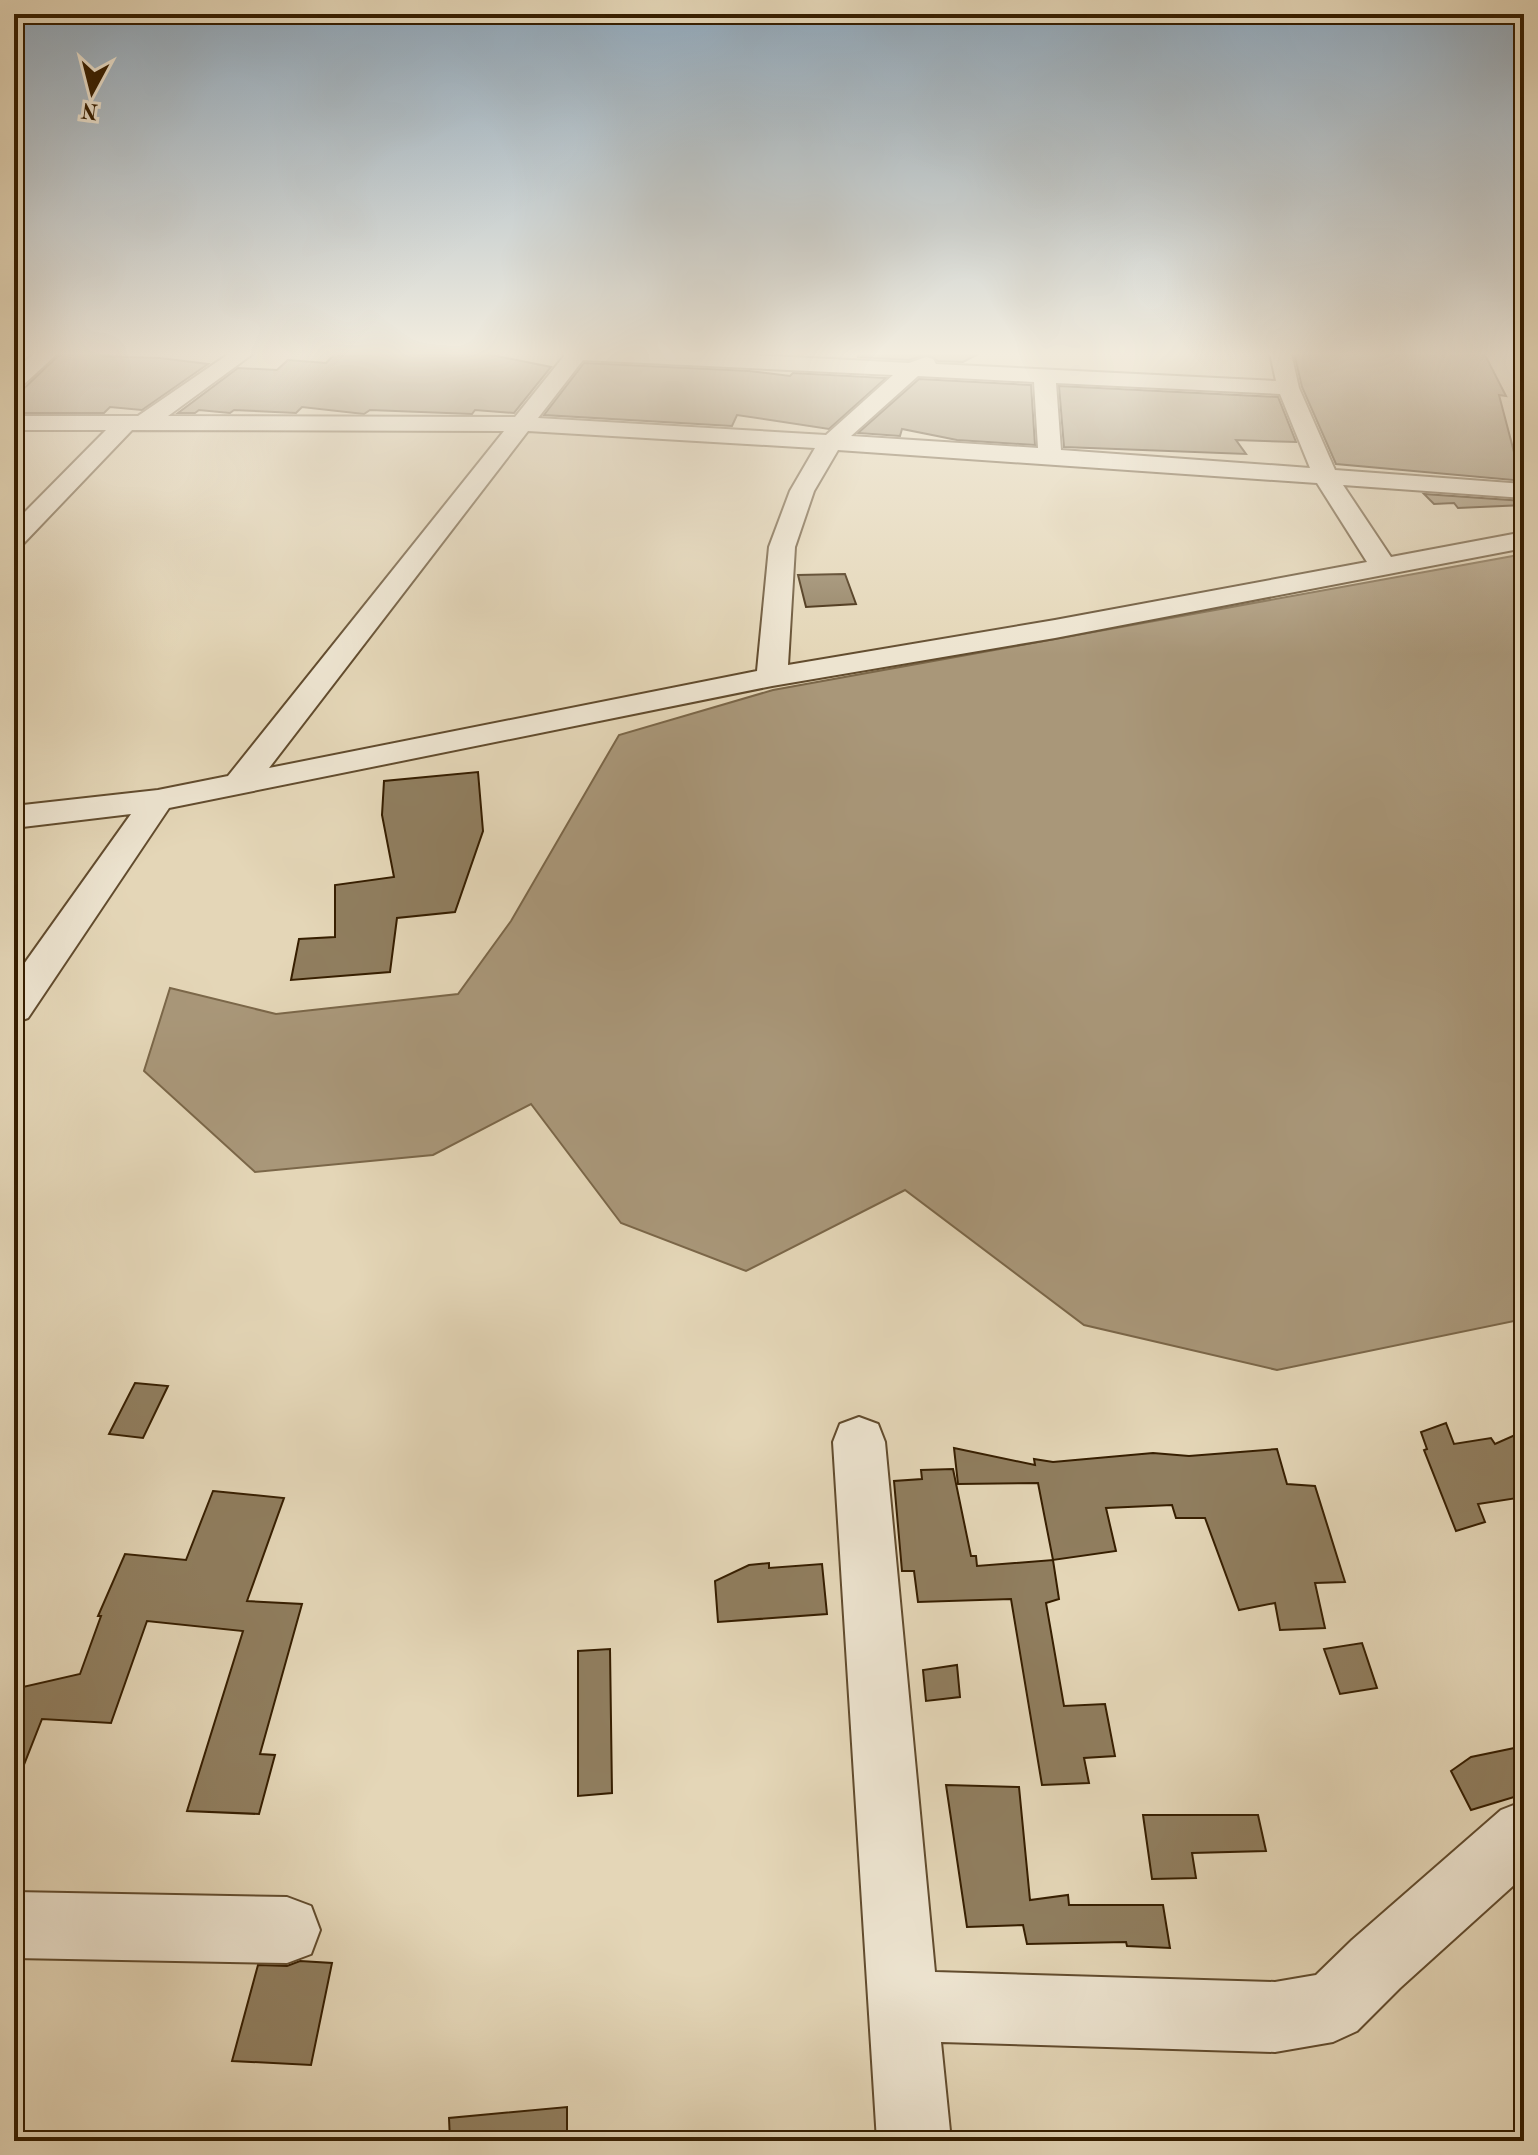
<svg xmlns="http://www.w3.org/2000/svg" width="1538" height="2155" viewBox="0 0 1538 2155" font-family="'Old Standard TT',serif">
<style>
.water{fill:#a99779;stroke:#7b6749;stroke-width:2}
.building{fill:#907e5f;stroke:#361e00;stroke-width:2}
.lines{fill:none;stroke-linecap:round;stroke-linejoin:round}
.minor-casing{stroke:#624c2e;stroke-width:4}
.minor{fill:#ede4d0;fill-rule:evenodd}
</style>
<rect width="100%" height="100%" fill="#e4d6b7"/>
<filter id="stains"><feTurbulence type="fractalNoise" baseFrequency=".0025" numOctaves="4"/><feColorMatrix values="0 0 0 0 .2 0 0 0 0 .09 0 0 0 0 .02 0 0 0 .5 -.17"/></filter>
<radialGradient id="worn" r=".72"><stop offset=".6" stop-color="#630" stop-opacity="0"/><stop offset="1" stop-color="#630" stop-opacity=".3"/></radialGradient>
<polygon class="water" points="1524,554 1524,1319 1277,1370 1084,1325 905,1190 746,1271 621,1223 531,1104 433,1155 255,1172 144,1071 170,988 276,1014 458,994 511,921 619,735 773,690"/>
<g class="building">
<polygon points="61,353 105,353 103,356 160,358 208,364 142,410 110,407 104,413 14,413 14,398"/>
<polygon points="336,353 482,353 551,367 514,413 475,410 472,414 370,410 364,414 302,407 296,413 234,410 230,413 199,410 195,413 178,413 238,368 277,370 288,360 326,363"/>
<polygon points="858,353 980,353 963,362 938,361 927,354 909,360 858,357"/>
<polygon points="1294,353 1484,353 1506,396 1499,395 1514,452 1524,466 1524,481 1336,464 1302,387"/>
<polygon points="584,363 749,371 790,376 793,373 886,378 829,429 737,415 732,426 544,415"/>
<polygon points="919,379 1031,385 1035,445 957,440 902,429 900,436 858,433"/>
<polygon points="1059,386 1278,397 1296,442 1236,440 1246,454 1064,447"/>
<polygon points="1424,494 1524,501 1524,505 1458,508 1454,503 1434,504"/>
<polygon points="845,574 856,604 806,607 798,575"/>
<polygon points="478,772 483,831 455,912 397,918 390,972 291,980 299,939 335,937 335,885 394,877 382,815 384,781"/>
<polygon points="135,1383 168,1386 143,1438 109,1434"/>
<polygon points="1446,1423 1454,1444 1491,1438 1495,1444 1524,1431 1524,1497 1478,1504 1485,1522 1456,1531 1424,1450 1427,1449 1421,1432"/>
<polygon points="954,1448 1035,1465 1034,1459 1053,1462 1153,1453 1189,1456 1277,1449 1287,1484 1315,1486 1345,1582 1315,1583 1325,1628 1280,1630 1275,1603 1239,1610 1205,1518 1176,1518 1172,1505 1106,1508 1116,1551 1053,1560 1038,1483 958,1484"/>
<polygon points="953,1469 971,1556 976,1556 977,1566 1053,1560 1059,1599 1046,1603 1064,1706 1105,1704 1115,1756 1084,1758 1089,1783 1042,1785 1011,1599 918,1602 914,1571 902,1571 894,1481 922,1479 921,1470"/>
<polygon points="213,1491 284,1498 247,1601 302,1604 260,1754 275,1755 259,1814 187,1811 243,1631 147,1621 111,1723 42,1719 16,1785 14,1785 14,1689 80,1674 101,1616 98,1616 125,1554 186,1560"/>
<polygon points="769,1563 769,1568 822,1564 827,1614 718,1622 715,1581 749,1565"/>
<polygon points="1362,1643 1377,1688 1340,1694 1324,1649"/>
<polygon points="610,1649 612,1793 578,1796 578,1651"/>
<polygon points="957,1665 960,1697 926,1701 923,1670"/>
<polygon points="1524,1746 1524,1794 1471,1810 1451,1771 1471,1757"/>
<polygon points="946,1785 1019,1787 1030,1900 1068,1895 1069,1905 1163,1905 1170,1948 1127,1946 1126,1942 1027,1944 1023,1925 967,1927"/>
<polygon points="1143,1815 1258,1815 1266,1851 1192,1853 1196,1878 1152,1879"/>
<polygon points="300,1961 332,1963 311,2065 232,2061 258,1965 287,1966"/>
<polygon points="567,2107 567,2141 450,2141 449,2118"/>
</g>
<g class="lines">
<defs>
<g id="minor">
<polygon points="35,353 58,353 22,386 14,388 14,370"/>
<path d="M230,353H254L168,416L515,417L564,356L562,353H710L909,363L926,357L933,359L936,364L1276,381L1270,353H1291L1299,388L1335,470L1524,484V498L1343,485L1391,557L1524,532V548L1055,638L772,686L169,808L28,1018L14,1023V978L131,814L14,828V806L158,790L228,776L504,431L132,430L23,544L14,546V523L106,430H14V416H138ZM583,360L893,375L826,435L538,418ZM918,376L1034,382L1038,448L851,436ZM1056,383L1280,394L1310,468L1061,450ZM528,431L815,448L790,491L769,547L757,671L269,768ZM838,450L1317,483L1367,562L1055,620L788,665L795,547L814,491Z"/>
<polygon points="859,1417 878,1424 885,1442 935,1972 1275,1982 1316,1975 1352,1940 1501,1810 1524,1801 1524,1876 1400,1988 1357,2031 1333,2042 1275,2052 941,2042 951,2141 877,2141 833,1442 840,1424"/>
<polygon points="14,1892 287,1897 311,1906 320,1930 311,1954 287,1963 14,1958"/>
</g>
</defs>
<use href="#minor" class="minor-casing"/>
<use href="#minor" class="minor"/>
</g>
<linearGradient id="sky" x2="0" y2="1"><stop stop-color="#8fa8bc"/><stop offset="0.54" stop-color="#f3eddf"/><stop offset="1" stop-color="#f3eddf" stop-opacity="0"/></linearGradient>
<rect width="1538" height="655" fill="url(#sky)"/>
<rect width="1538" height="2155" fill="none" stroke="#e4d6b7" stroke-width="48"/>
<rect x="16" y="16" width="1506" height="2123" fill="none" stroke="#361e00" stroke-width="4"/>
<rect x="24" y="24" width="1490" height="2107" fill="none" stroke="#361e00" stroke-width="2"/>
<g transform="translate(92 92) rotate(187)" stroke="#ede4d0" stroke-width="6" paint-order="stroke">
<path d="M0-6L14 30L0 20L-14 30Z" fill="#361e00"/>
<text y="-12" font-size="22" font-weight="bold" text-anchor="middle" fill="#361e00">N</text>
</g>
<rect width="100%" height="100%" filter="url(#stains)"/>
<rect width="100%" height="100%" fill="url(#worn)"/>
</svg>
